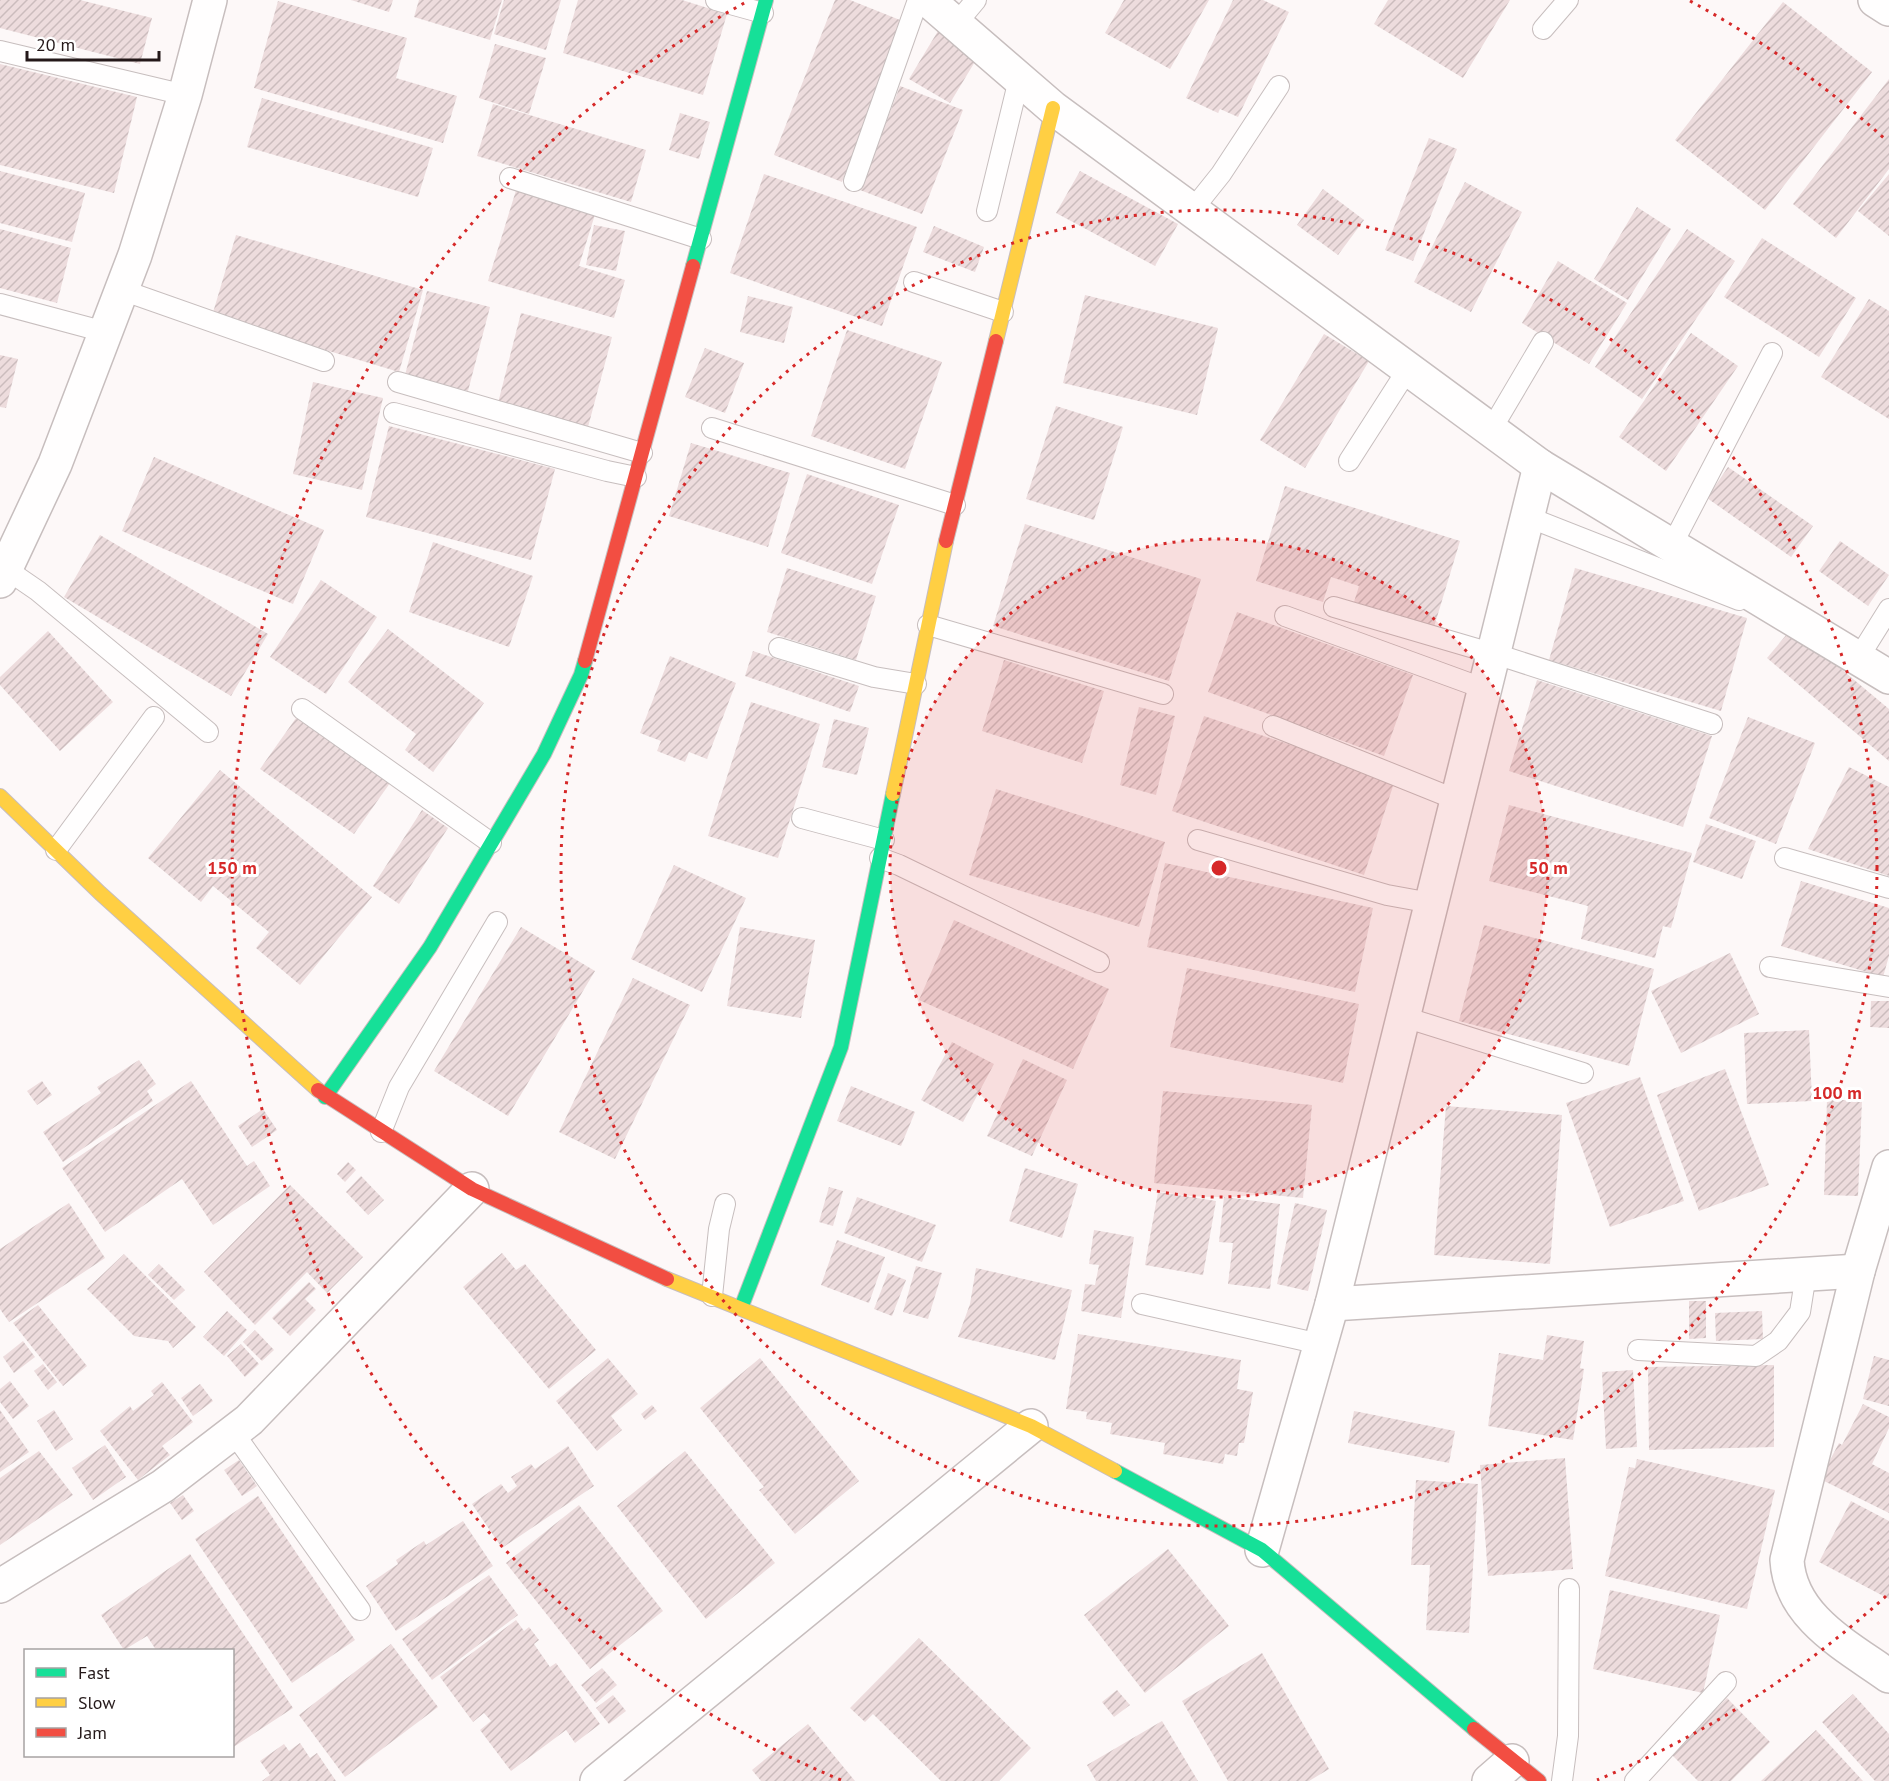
<svg xmlns="http://www.w3.org/2000/svg" width="1889" height="1781" viewBox="0 0 1889 1781" font-family="'PT Sans',sans-serif">
<style>
.building{fill:url(#building-hatch)}
.lines{fill:none;stroke-linecap:round;stroke-linejoin:round}
.lane-casing{stroke:#c7bebe;stroke-width:22}
.street-casing{stroke:#c7bebe;stroke-width:36}
.fast-casing{stroke:#c7bebe;stroke-width:16}
.slow-casing{stroke:#c7bebe;stroke-width:16}
.jam-casing{stroke:#c7bebe;stroke-width:16}
.lane{stroke:#fffefe;stroke-width:20}
.street{stroke:#fffefe;stroke-width:33}
.fast{stroke:#16e098;stroke-width:14}
.slow{stroke:#ffcf43;stroke-width:14}
.jam{stroke:#f24e42;stroke-width:14}
.ring{fill:none;stroke:#d62828;stroke-width:3;stroke-dasharray:3 6}
.centre{fill:#d62828;stroke:#fff;stroke-width:3}
.ring-label{font-size:18px;text-anchor:middle;font-weight:bold;fill:#d62828;stroke:#fff;stroke-width:6;stroke-linejoin:round;paint-order:stroke}
</style>
<defs>
<pattern id="building-hatch" width="6" height="6" patternUnits="userSpaceOnUse" patternTransform="scale(1.5)"><rect width="6" height="6" fill="#eddcdd"/><path d="M-1 1l2-2M0 6l6-6M5 7l2-2" fill="none" stroke="#cbbcbd"/></pattern>
</defs>
<rect width="100%" height="100%" fill="#fdf8f8"/>
<g class="building">
<polygon points="0,0 80,0 152,18 140,64 0,28"/>
<polygon points="351,0 393,0 389,12"/>
<polygon points="419,0 502,0 490,40 414,17"/>
<polygon points="504,0 561,0 546,50 494,34"/>
<polygon points="578,0 682,0 727,14 703,95 563,53"/>
<polygon points="835,0 850,0 905,22 842,182 774,155"/>
<polygon points="1124,0 1209,0 1170,69 1105,33"/>
<polygon points="1233,0 1263,0 1289,12 1238,117 1220,109 1218,113 1186,98"/>
<polygon points="1388,0 1510,0 1463,78 1374,24"/>
<polygon points="278,1 407,38 396,78 457,96 443,143 254,88"/>
<polygon points="1783,2 1872,72 1765,210 1675,140"/>
<polygon points="938,31 979,55 950,103 909,79"/>
<polygon points="495,44 546,58 529,114 479,98"/>
<polygon points="0,64 137,97 114,193 0,165"/>
<polygon points="1889,79 1889,169 1836,238 1793,204"/>
<polygon points="900,86 963,110 922,214 860,190"/>
<polygon points="262,98 433,148 418,197 247,147"/>
<polygon points="493,104 646,150 631,202 477,156"/>
<polygon points="680,113 710,122 699,159 669,150"/>
<polygon points="1429,138 1457,149 1413,261 1385,250"/>
<polygon points="0,171 85,193 72,242 0,223"/>
<polygon points="1080,171 1178,224 1155,266 1056,213"/>
<polygon points="764,174 917,227 882,326 730,273"/>
<polygon points="1889,174 1889,236 1858,211"/>
<polygon points="1465,182 1522,212 1471,312 1414,282"/>
<polygon points="518,184 597,208 579,266 625,280 614,318 488,281"/>
<polygon points="1323,189 1364,220 1338,255 1297,225"/>
<polygon points="1637,207 1671,229 1628,300 1594,279"/>
<polygon points="594,225 625,231 616,271 586,265"/>
<polygon points="934,226 984,247 975,272 923,252"/>
<polygon points="0,229 71,248 57,303 0,288"/>
<polygon points="1687,229 1735,261 1642,399 1595,367"/>
<polygon points="236,235 423,290 399,372 212,316"/>
<polygon points="1762,238 1856,298 1819,357 1724,297"/>
<polygon points="1558,261 1627,303 1589,364 1522,323"/>
<polygon points="427,291 490,307 468,391 405,375"/>
<polygon points="1085,295 1218,328 1197,415 1063,383"/>
<polygon points="748,296 793,307 784,343 740,332"/>
<polygon points="1869,299 1889,311 1889,419 1821,377"/>
<polygon points="521,313 612,337 588,427 498,403"/>
<polygon points="847,330 942,362 905,469 811,436"/>
<polygon points="1691,333 1738,366 1666,471 1619,437"/>
<polygon points="1324,334 1369,361 1305,468 1260,440"/>
<polygon points="705,348 744,363 725,413 685,397"/>
<polygon points="0,355 18,359 6,408 0,407"/>
<polygon points="313,382 383,398 362,490 293,474"/>
<polygon points="1056,406 1123,427 1094,520 1026,499"/>
<polygon points="389,426 555,469 531,560 366,517"/>
<polygon points="691,443 790,473 768,547 669,516"/>
<polygon points="154,457 324,530 293,604 122,531"/>
<polygon points="1728,467 1813,526 1791,557 1707,498"/>
<polygon points="807,474 899,505 872,584 781,553"/>
<polygon points="1285,486 1460,541 1434,627 1354,602 1359,586 1331,577 1323,602 1256,581"/>
<polygon points="1025,524 1201,579 1169,681 993,626"/>
<polygon points="100,535 268,634 231,696 64,597"/>
<polygon points="1840,541 1889,575 1868,606 1819,571"/>
<polygon points="433,542 533,576 509,647 409,612"/>
<polygon points="787,568 876,596 856,660 767,632"/>
<polygon points="1575,568 1747,618 1721,711 1549,660"/>
<polygon points="321,580 377,617 326,694 270,657"/>
<polygon points="1237,612 1413,675 1384,756 1208,692"/>
<polygon points="1792,628 1889,709 1889,761 1767,658"/>
<polygon points="388,629 484,703 433,772 405,750 416,734 348,682"/>
<polygon points="48,631 113,702 60,751 0,685 0,677"/>
<polygon points="753,651 859,686 850,712 745,676"/>
<polygon points="670,656 736,683 707,759 689,752 685,762 657,751 661,741 640,733"/>
<polygon points="1004,660 1104,691 1082,763 982,731"/>
<polygon points="1537,680 1712,736 1683,827 1509,771"/>
<polygon points="751,702 820,724 778,858 708,836"/>
<polygon points="1139,707 1175,716 1156,795 1120,785"/>
<polygon points="1204,716 1395,780 1364,875 1172,811"/>
<polygon points="1748,717 1815,743 1776,844 1709,818"/>
<polygon points="296,718 390,783 354,834 260,769"/>
<polygon points="834,719 869,728 857,775 822,767"/>
<polygon points="1849,767 1889,787 1889,876 1808,849"/>
<polygon points="220,770 372,897 300,985 256,948 269,932 213,886 201,902 148,858"/>
<polygon points="996,789 1165,842 1139,927 969,875"/>
<polygon points="1509,805 1692,853 1671,928 1663,926 1655,958 1581,939 1588,906 1489,881"/>
<polygon points="422,810 448,828 399,904 373,886"/>
<polygon points="1706,824 1756,841 1742,879 1693,862"/>
<polygon points="1165,863 1373,908 1355,992 1147,947"/>
<polygon points="674,865 746,898 702,992 631,959"/>
<polygon points="1801,881 1889,908 1889,956 1883,977 1781,946"/>
<polygon points="954,920 1109,989 1073,1069 919,1000"/>
<polygon points="1484,925 1654,969 1629,1066 1459,1021"/>
<polygon points="521,927 595,971 508,1116 434,1071"/>
<polygon points="740,927 815,940 801,1018 727,1006"/>
<polygon points="1730,953 1759,1014 1681,1053 1651,991"/>
<polygon points="1187,968 1359,1004 1343,1083 1170,1047"/>
<polygon points="633,978 690,1005 615,1159 559,1132"/>
<polygon points="1871,1001 1889,1001 1889,1028 1870,1027"/>
<polygon points="1809,1030 1812,1101 1747,1104 1744,1033"/>
<polygon points="952,1042 994,1064 963,1122 921,1100"/>
<polygon points="1023,1059 1067,1080 1032,1156 987,1136"/>
<polygon points="139,1060 156,1084 147,1091 153,1101 63,1162 43,1132 101,1093 97,1087"/>
<polygon points="1725,1069 1769,1185 1699,1211 1657,1095"/>
<polygon points="1640,1077 1684,1201 1610,1227 1566,1103"/>
<polygon points="42,1081 52,1095 37,1105 27,1091"/>
<polygon points="191,1081 247,1166 254,1161 270,1186 213,1225 182,1179 105,1232 62,1168"/>
<polygon points="851,1086 915,1112 901,1146 837,1121"/>
<polygon points="1163,1091 1312,1105 1303,1198 1154,1183"/>
<polygon points="1827,1100 1862,1100 1858,1196 1824,1195"/>
<polygon points="1446,1106 1562,1115 1550,1264 1434,1255"/>
<polygon points="263,1109 277,1130 252,1147 238,1126"/>
<polygon points="348,1162 356,1170 345,1182 337,1174"/>
<polygon points="1025,1168 1078,1184 1062,1238 1009,1221"/>
<polygon points="361,1176 384,1200 368,1215 346,1192"/>
<polygon points="290,1185 363,1257 327,1293 307,1272 255,1325 204,1272"/>
<polygon points="829,1187 843,1191 833,1226 819,1222"/>
<polygon points="1158,1192 1216,1201 1203,1275 1145,1265"/>
<polygon points="857,1197 936,1225 922,1262 844,1233"/>
<polygon points="1224,1197 1280,1204 1270,1289 1228,1284 1233,1243 1219,1242"/>
<polygon points="69,1203 105,1258 9,1322 0,1309 0,1249"/>
<polygon points="1295,1203 1327,1210 1308,1291 1277,1284"/>
<polygon points="1094,1230 1134,1237 1121,1318 1081,1311 1085,1284 1095,1285 1099,1265 1089,1264"/>
<polygon points="837,1240 885,1257 869,1303 821,1285"/>
<polygon points="502,1253 516,1270 525,1264 596,1350 549,1389 463,1287"/>
<polygon points="124,1254 196,1327 173,1348 168,1341 134,1336 87,1289"/>
<polygon points="159,1264 185,1290 174,1300 148,1275"/>
<polygon points="916,1266 942,1273 928,1319 903,1312"/>
<polygon points="976,1268 1072,1290 1055,1360 958,1337 970,1304"/>
<polygon points="888,1273 906,1280 892,1316 874,1309"/>
<polygon points="309,1282 316,1289 305,1299 316,1310 290,1336 272,1318"/>
<polygon points="1689,1301 1706,1301 1706,1338 1689,1339"/>
<polygon points="38,1305 87,1366 63,1386 13,1323"/>
<polygon points="227,1311 247,1330 224,1356 203,1337"/>
<polygon points="1762,1311 1763,1339 1716,1341 1715,1313"/>
<polygon points="255,1330 274,1350 262,1361 243,1342"/>
<polygon points="1078,1334 1241,1360 1237,1389 1253,1392 1244,1443 1239,1443 1237,1456 1225,1454 1223,1464 1163,1454 1165,1443 1110,1434 1112,1423 1086,1419 1087,1412 1066,1409"/>
<polygon points="1547,1335 1584,1341 1580,1368 1584,1369 1573,1440 1488,1426 1499,1353 1543,1360"/>
<polygon points="23,1341 35,1357 14,1373 3,1357"/>
<polygon points="241,1344 259,1364 245,1377 227,1356"/>
<polygon points="1874,1356 1889,1360 1889,1406 1863,1399"/>
<polygon points="608,1358 638,1394 611,1416 622,1430 597,1451 556,1401"/>
<polygon points="760,1358 859,1481 795,1534 759,1490 764,1487 700,1408"/>
<polygon points="43,1364 57,1382 48,1390 34,1371"/>
<polygon points="1774,1365 1774,1447 1649,1450 1648,1367"/>
<polygon points="1633,1370 1637,1447 1606,1449 1602,1372"/>
<polygon points="10,1381 29,1406 13,1419 0,1402 0,1389"/>
<polygon points="162,1382 193,1422 162,1446 170,1455 138,1480 100,1431 130,1406 133,1411 154,1395 151,1391"/>
<polygon points="200,1384 213,1401 193,1416 181,1398"/>
<polygon points="1863,1404 1889,1417 1889,1428 1872,1464 1889,1473 1889,1513 1820,1479 1839,1443 1842,1445"/>
<polygon points="652,1405 657,1411 645,1420 641,1414"/>
<polygon points="0,1410 29,1452 0,1472"/>
<polygon points="54,1410 73,1439 56,1451 37,1421"/>
<polygon points="1354,1411 1455,1431 1449,1463 1348,1443"/>
<polygon points="105,1445 126,1477 93,1500 72,1468"/>
<polygon points="568,1446 594,1486 502,1548 472,1504 501,1484 508,1493 517,1486 511,1477 531,1464 535,1469"/>
<polygon points="39,1451 73,1495 0,1545 0,1478"/>
<polygon points="685,1451 775,1563 706,1619 617,1506"/>
<polygon points="1565,1458 1573,1569 1488,1576 1480,1465"/>
<polygon points="1637,1459 1775,1490 1747,1609 1605,1576 1629,1467 1635,1468"/>
<polygon points="239,1460 257,1486 242,1496 224,1470"/>
<polygon points="1416,1480 1478,1484 1469,1633 1426,1630 1430,1565 1411,1565"/>
<polygon points="183,1495 194,1511 182,1520 170,1503"/>
<polygon points="258,1496 355,1640 292,1683 195,1539"/>
<polygon points="1851,1501 1889,1521 1889,1599 1819,1562"/>
<polygon points="579,1505 663,1611 590,1669 506,1563"/>
<polygon points="463,1521 493,1566 396,1631 366,1586 398,1564 396,1560 424,1541 426,1545"/>
<polygon points="1168,1549 1229,1626 1145,1693 1084,1615"/>
<polygon points="190,1554 293,1708 232,1748 232,1650 156,1650 147,1636 124,1650 101,1615"/>
<polygon points="489,1575 518,1615 432,1680 402,1639"/>
<polygon points="1610,1590 1720,1615 1703,1693 1593,1669"/>
<polygon points="516,1620 524,1631 529,1627 539,1640 534,1644 550,1667 556,1663 600,1724 575,1743 566,1730 511,1771 480,1730 491,1721 484,1713 473,1722 440,1677"/>
<polygon points="919,1638 1031,1748 999,1781 941,1781 873,1714 865,1722 850,1708"/>
<polygon points="391,1644 438,1707 345,1777 299,1715"/>
<polygon points="1262,1653 1329,1769 1309,1781 1228,1781 1182,1701"/>
<polygon points="602,1668 617,1685 596,1703 581,1685"/>
<polygon points="1117,1690 1130,1705 1114,1717 1102,1702"/>
<polygon points="1853,1694 1889,1734 1889,1781 1875,1781 1822,1722"/>
<polygon points="613,1695 626,1711 609,1724 596,1708"/>
<polygon points="1727,1698 1770,1742 1731,1781 1698,1781 1671,1754"/>
<polygon points="1162,1721 1198,1781 1096,1781 1087,1765"/>
<polygon points="808,1724 855,1781 761,1781 752,1770"/>
<polygon points="1816,1730 1863,1781 1761,1781"/>
<polygon points="300,1743 310,1758 317,1753 336,1781 262,1781 270,1775 260,1761 284,1744 289,1751"/>
</g>
<g class="lines">
<defs>
<g id="lane">
<polyline points="716,0 763,13"/>
<polyline points="956,24 976,0"/>
<polyline points="1543,29 1568,0"/>
<polyline points="0,51 185,95"/>
<polyline points="510,178 701,239"/>
<polyline points="854,181 918,0"/>
<polyline points="1193,209 1221,174 1279,86"/>
<polyline points="987,211 1019,79"/>
<polyline points="914,282 1003,312"/>
<polyline points="122,290 324,361"/>
<polyline points="0,304 105,332"/>
<polyline points="398,382 642,453"/>
<polyline points="394,413 607,471 636,477"/>
<polyline points="712,428 955,505"/>
<polyline points="1491,430 1543,342"/>
<polyline points="1349,461 1408,369"/>
<polyline points="1528,517 1739,600"/>
<polyline points="1672,545 1772,353"/>
<polyline points="6,569 38,591 208,732"/>
<polyline points="1334,607 1508,658 1712,724"/>
<polyline points="1285,616 1485,689"/>
<polyline points="928,625 1163,694"/>
<polyline points="779,648 874,677 916,684"/>
<polyline points="1859,657 1889,609"/>
<polyline points="302,709 491,843"/>
<polyline points="1273,726 1457,800"/>
<polyline points="802,818 884,840"/>
<polyline points="1198,840 1387,895 1431,903"/>
<polyline points="56,850 154,717"/>
<polyline points="880,858 899,865 1099,962"/>
<polyline points="1785,858 1889,888"/>
<polyline points="1770,967 1889,987"/>
<polyline points="1401,1016 1583,1073"/>
<polyline points="381,1132 399,1087 497,922"/>
<polyline points="712,1296 719,1229 725,1204"/>
<polyline points="1142,1304 1320,1344"/>
<polyline points="1638,1350 1756,1356 1778,1341 1800,1312 1806,1274"/>
<polyline points="233,1432 360,1610"/>
<polyline points="1562,1781 1568,1736 1569,1589"/>
<polyline points="1635,1781 1726,1682"/>
</g>
<g id="street">
<polyline points="928,0 1053,108 1540,466 1889,677"/>
<polyline points="1875,0 1889,9"/>
<polyline points="0,581 55,464 135,255 185,95 210,0"/>
<path d="M1889,1167L1858,1271L1787,1560C1790,1617 1847,1646 1889,1676"/>
<polyline points="1332,1304 1858,1271"/>
<polyline points="1262,1550 1332,1304 1540,466"/>
<polyline points="0,1586 163,1486 249,1420 472,1189"/>
<polyline points="597,1781 1031,1426"/>
<polyline points="1489,1781 1512,1761"/>
</g>
<g id="fast">
<polyline points="693,266 766,0"/>
<polyline points="325,1097 430,947 544,754 581,675 585,661"/>
<polyline points="741,1308 841,1047 893,794"/>
<polyline points="1115,1471 1262,1550 1474,1729"/>
</g>
<g id="slow">
<polyline points="996,341 1053,108"/>
<polyline points="893,794 946,541"/>
<polyline points="0,796 100,893 318,1090"/>
<polyline points="667,1279 1031,1426 1115,1471"/>
</g>
<g id="jam">
<polyline points="946,541 996,341"/>
<polyline points="585,661 693,266"/>
<polyline points="318,1090 472,1189 667,1279"/>
<polyline points="1474,1729 1539,1781"/>
</g>
</defs>
<use href="#lane" class="lane-casing"/>
<use href="#street" class="street-casing"/>
<use href="#fast" class="fast-casing"/>
<use href="#slow" class="slow-casing"/>
<use href="#jam" class="jam-casing"/>
<use href="#lane" class="lane"/>
<use href="#street" class="street"/>
<use href="#fast" class="fast"/>
<use href="#slow" class="slow"/>
<use href="#jam" class="jam"/>
</g>
<circle cx="1219" cy="868" r="329" fill="#d62828" fill-opacity=".12"/>
<g class="ring">
<circle cx="1219" cy="868" r="329"/>
<circle cx="1219" cy="868" r="658"/>
<path d="M1886 1596A987 987 0 0 1 1597 1780M841 1780A987 987 0 0 1 748 1M1690 1A987 987 0 0 1 1886 140"/>
</g>
<circle cx="1219" cy="868" r="9" class="centre"/>
<g class="ring-label">
<text x="1548" y="874">50 m</text>
<text x="232" y="874">150 m</text>
<text x="1837" y="1099">100 m</text>
</g>
<rect x="24" y="1649" width="210" height="108" fill="#ffffff" stroke="#a7a3a3" stroke-width="1.5"/>
<rect x="36" y="1668" width="30" height="9" fill="#16e098" stroke="#a7a3a3" stroke-width="1.5"/>
<text x="78" y="1679" font-size="18" fill="#241819">Fast</text>
<rect x="36" y="1698" width="30" height="9" fill="#ffcf43" stroke="#a7a3a3" stroke-width="1.5"/>
<text x="78" y="1709" font-size="18" fill="#241819">Slow</text>
<rect x="36" y="1728" width="30" height="9" fill="#f24e42" stroke="#a7a3a3" stroke-width="1.5"/>
<text x="78" y="1739" font-size="18" fill="#241819">Jam</text>
<path d="M27 51v9h132v-9" fill="none" stroke="#241819" stroke-width="3"/>
<text x="36" y="51" font-size="18" fill="#241819" stroke="#ffffff" stroke-width="4.5" paint-order="stroke">20 m</text>
</svg>
